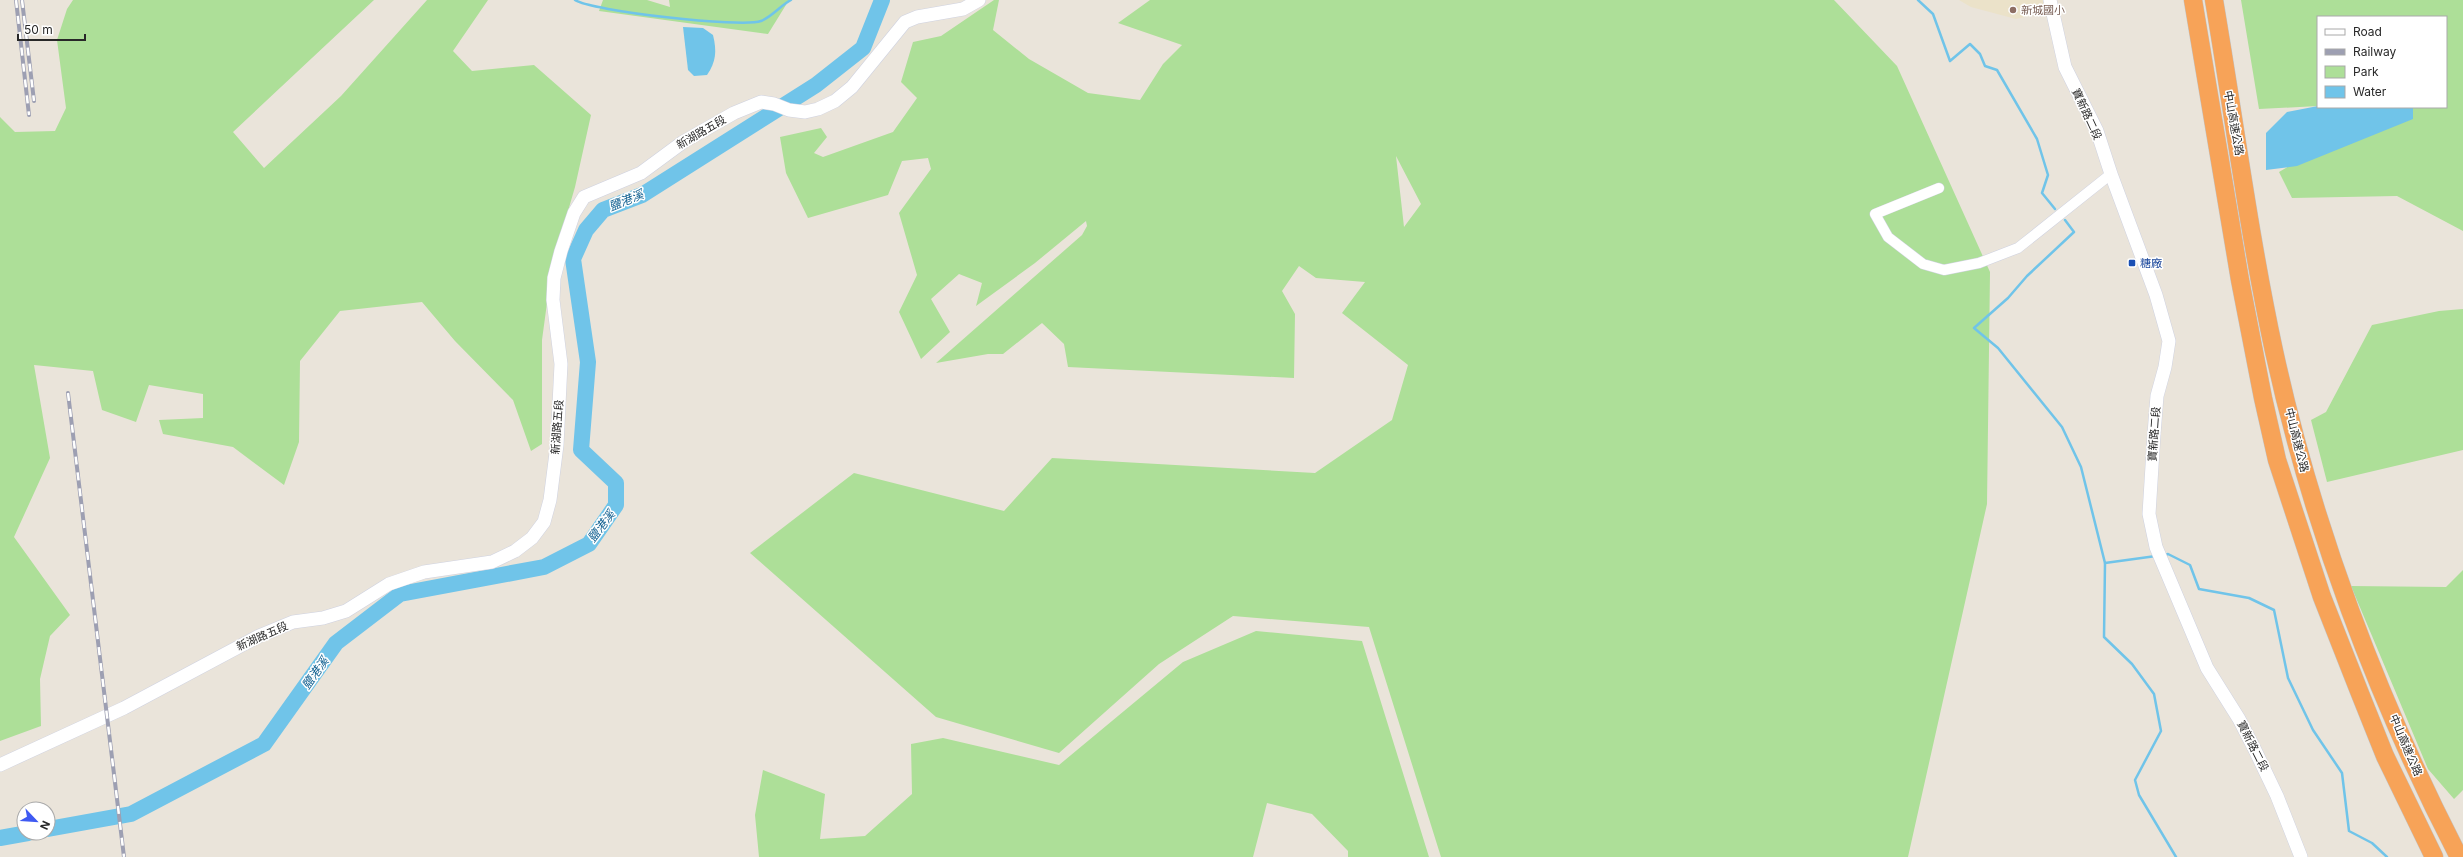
<svg xmlns="http://www.w3.org/2000/svg" width="2463" height="857" viewBox="0 0 2463 857" font-family="Inter,'Noto Sans TC',sans-serif">
<style>
.education{fill:#ebe2c9}
.green{fill:#addf98;fill-rule:evenodd}
.water{fill:#70c4e9}
.lines{fill:none;stroke-linecap:round;stroke-linejoin:round}
.stream{stroke:#70c4e9;stroke-width:2.5}
.river{stroke:#70c4e9;stroke-width:16}
.minor-casing{stroke:#cfd2e0;stroke-width:11}
.tertiary-casing{stroke:#cfd2e0;stroke-width:14}
.motorway-casing{stroke:#c3c3c3;stroke-width:19}
.minor{stroke:#fff;stroke-width:10}
.tertiary{stroke:#fff;stroke-width:13}
.motorway{stroke:#f7a358;stroke-width:18}
.rail-casing{stroke:#9d9fb2;stroke-width:4}
.rail{stroke:#fff;stroke-width:2.5;stroke-dasharray:8;stroke-linecap:butt}
.education-dot{fill:#8d6e63;stroke:#fff;stroke-width:1.5}
.transit-dot{fill:#1a4fb4;stroke:#fff;stroke-width:1.5}
.labels{text-anchor:middle;dominant-baseline:central;stroke-width:3;stroke-linejoin:round;paint-order:stroke}
.education-label{font-size:11px;fill:#785e54;stroke:#fff;text-anchor:start}
.street-label{font-size:11px;fill:#282828;stroke:#fff}
.transit-label{font-size:11px;fill:#164399;stroke:#fff;text-anchor:start}
.water-label{font-size:12px;font-style:italic;fill:#126191;stroke:#fff}
</style>
<rect width="100%" height="100%" fill="#eae4da"/>
<polygon class="education" points="1959,0 2044,0 2046,12 2016,19 1971,7"/>
<g class="green">
<polygon points="73,0 374,0 233,132 264,168 341,96 427,0 488,0 453,51 472,71 534,65 591,115 575,187 552,266 542,340 542,444 531,451 513,400 455,341 422,302 340,311 300,361 299,442 284,485 233,447 163,434 159,420 203,418 203,394 149,385 136,422 102,410 93,371 34,365 50,458 14,537 70,615 50,636 40,679 41,726 0,741 0,117 15,132 55,131 66,108 57,40 67,9"/>
<polygon points="603,0 647,0 670,7 669,0 789,0 768,34 599,11"/>
<path d="M994,0H999L993,30L1029,59L1088,93L1140,100L1163,64L1182,45L1118,23L1150,0H1834L1897,66L1990,272L1987,504L1908,857H1441L1369,627L1233,616L1159,664L1059,753L936,717L750,553L854,473L1004,511L1052,458L1315,473L1392,420L1408,365L1342,313L1365,282L1316,278L1299,266L1282,291L1295,314L1294,378L1068,367L1064,344L1042,323L1003,354H988L936,363L1082,235L1087,226L1086,221L1035,263L976,306L982,283L959,274L931,299L950,332L921,359L899,312L917,275L899,213L931,169L928,158L902,161L888,195L808,218L786,173L780,137L821,128L827,137L814,153L823,157L893,132L917,98L901,82L913,42L941,36ZM1396,156L1421,204L1404,227Z"/>
<polygon points="2241,0 2463,0 2463,231 2397,196 2292,198 2279,172 2362,123 2352,107 2446,107 2446,17 2318,17 2318,106 2259,109"/>
<polygon points="2463,309 2463,450 2327,482 2311,420 2326,412 2372,325 2439,311"/>
<polygon points="2463,570 2463,790 2454,799 2428,769 2351,586 2446,587"/>
<polygon points="1256,631 1362,641 1429,857 1348,857 1348,851 1312,814 1267,803 1253,857 759,857 755,815 763,770 825,794 820,839 865,836 912,794 911,744 943,738 1059,765 1183,662"/>
</g>
<g class="water">
<path d="M683,27L703,28L713,35C717,51 716,62 707,75L694,76L688,70Z"/>
<polygon points="2318,106 2413,107 2413,119 2297,166 2266,170 2266,133 2287,112"/>
</g>
<g class="lines">
<g class="stream">
<path d="M575,0C591,11 742,28 761,21C772,17 781,5 791,0"/>
<polyline points="1918,0 1933,14 1950,61 1970,44 1980,54 1985,66 1997,70 2037,139 2048,175 2042,193 2055,209"/>
<polyline points="2065,220 2074,232 2027,276 2008,298 1974,328 1998,348 2062,427 2081,467 2105,563 2104,637 2132,664 2154,694 2161,731 2135,780 2139,795 2176,857"/>
<polyline points="2165,555 2168,554 2190,565 2199,589 2249,598 2274,610 2288,678 2313,730 2342,773 2349,831 2372,843 2387,857"/>
<polyline points="2105,563 2156,556"/>
</g>
<g class="river">
<polyline points="48,829 131,814 264,744 336,643 400,594 544,567 589,544 616,505 616,483 581,450 588,362 573,259 586,230 603,210 642,195 816,85 863,48 882,0"/>
<polyline points="0,838 28,833"/>
</g>
<defs>
<polyline id="minor" points="1939,188 1875,214 1888,237 1923,264 1944,270 1979,263 2018,248 2111,174"/>
<g id="tertiary">
<polyline points="2050,0 2065,67 2097,131 2111,174 2156,295 2169,341 2165,367 2157,396 2154,434 2149,514 2156,547 2207,668 2239,719 2255,750 2277,796 2301,857"/>
<polyline points="0,765 124,708 259,636 293,622 323,618 346,611 389,584 424,572 492,562 515,551 532,538 544,522 550,500 557,445 561,364 553,300 554,278 561,251 574,213 584,197 641,173 683,142 734,113 761,102 774,104 789,110 805,112 818,109 835,101 852,87 905,22 917,17 963,9 979,0"/>
</g>
<g id="motorway">
<polyline points="2193,0 2240,280 2263,398 2277,460 2322,597 2359,691 2385,756 2434,857"/>
<path d="M2214,0C2234,117 2249,235 2274,351C2312,525 2377,699 2459,857"/>
</g>
</defs>
<use href="#minor" class="minor-casing"/>
<use href="#tertiary" class="tertiary-casing"/>
<use href="#motorway" class="motorway-casing"/>
<use href="#minor" class="minor"/>
<use href="#tertiary" class="tertiary"/>
<use href="#motorway" class="motorway"/>
<defs>
<g id="rail">
<polyline points="16,0 29,115"/>
<polyline points="22,0 34,101"/>
<polyline points="68,393 124,857"/>
</g>
</defs>
<use href="#rail" class="rail-casing"/>
<use href="#rail" class="rail"/>
</g>
<circle class="education-dot" cx="2013" cy="10" r="4"/>
<rect class="transit-dot" x="2128" y="259" width="8" height="8" rx="2"/>
<g class="labels">
<g class="education-label">
<text x="2021" y="10">新城國小</text>
</g>
<g class="street-label">
<text transform="translate(2087 114) rotate(65)">寶新路二段</text>
<text transform="translate(2234 123) rotate(80)">中山高速公路</text>
<text transform="translate(701 132) rotate(-30)">新湖路五段</text>
<text transform="translate(557 427) rotate(-86)">新湖路五段</text>
<text transform="translate(2154 434) rotate(-86)">寶新路二段</text>
<text transform="translate(2297 440) rotate(76)">中山高速公路</text>
<text transform="translate(262 636) rotate(-24)">新湖路五段</text>
<text transform="translate(2406 745) rotate(67)">中山高速公路</text>
<text transform="translate(2253 746) rotate(63)">寶新路二段</text>
</g>
<g class="transit-label">
<text x="2140" y="263">糖廠</text>
</g>
<g class="water-label">
<text transform="translate(626 200) rotate(-22)">鹽港溪</text>
<text transform="translate(601 526) rotate(-53)">鹽港溪</text>
<text transform="translate(315 673) rotate(-55)">鹽港溪</text>
</g>
</g>
<rect x="2317" y="16" width="130" height="92" fill="#ffffff" stroke="#a9a9a9"/>
<rect x="2325" y="29" width="20" height="6" fill="#ffffff" stroke="#a9a9a9"/>
<text x="2353" y="36" font-size="12" fill="#282828">Road</text>
<rect x="2325" y="49" width="20" height="6" fill="#9d9fb2" stroke="#a9a9a9"/>
<text x="2353" y="56" font-size="12" fill="#282828">Railway</text>
<rect x="2325" y="66" width="20" height="12" fill="#addf98" stroke="#a9a9a9"/>
<text x="2353" y="76" font-size="12" fill="#282828">Park</text>
<rect x="2325" y="86" width="20" height="12" fill="#70c4e9" stroke="#a9a9a9"/>
<text x="2353" y="96" font-size="12" fill="#282828">Water</text>
<g transform="translate(36 821) rotate(115)"><circle r="19" fill="#ffffff" stroke="#a9a9a9"/>
<path d="M0-3L7 15L0 10L-7 15Z" fill="#3f5af2"/>
<text y="-6" font-size="11" font-weight="bold" text-anchor="middle" fill="#282828">N</text>
</g>
<path d="M18 34v6h67v-6" fill="none" stroke="#282828" stroke-width="2"/>
<text x="24" y="34" font-size="12" fill="#282828" stroke="#ffffff" stroke-width="3" paint-order="stroke">50 m</text>
</svg>
